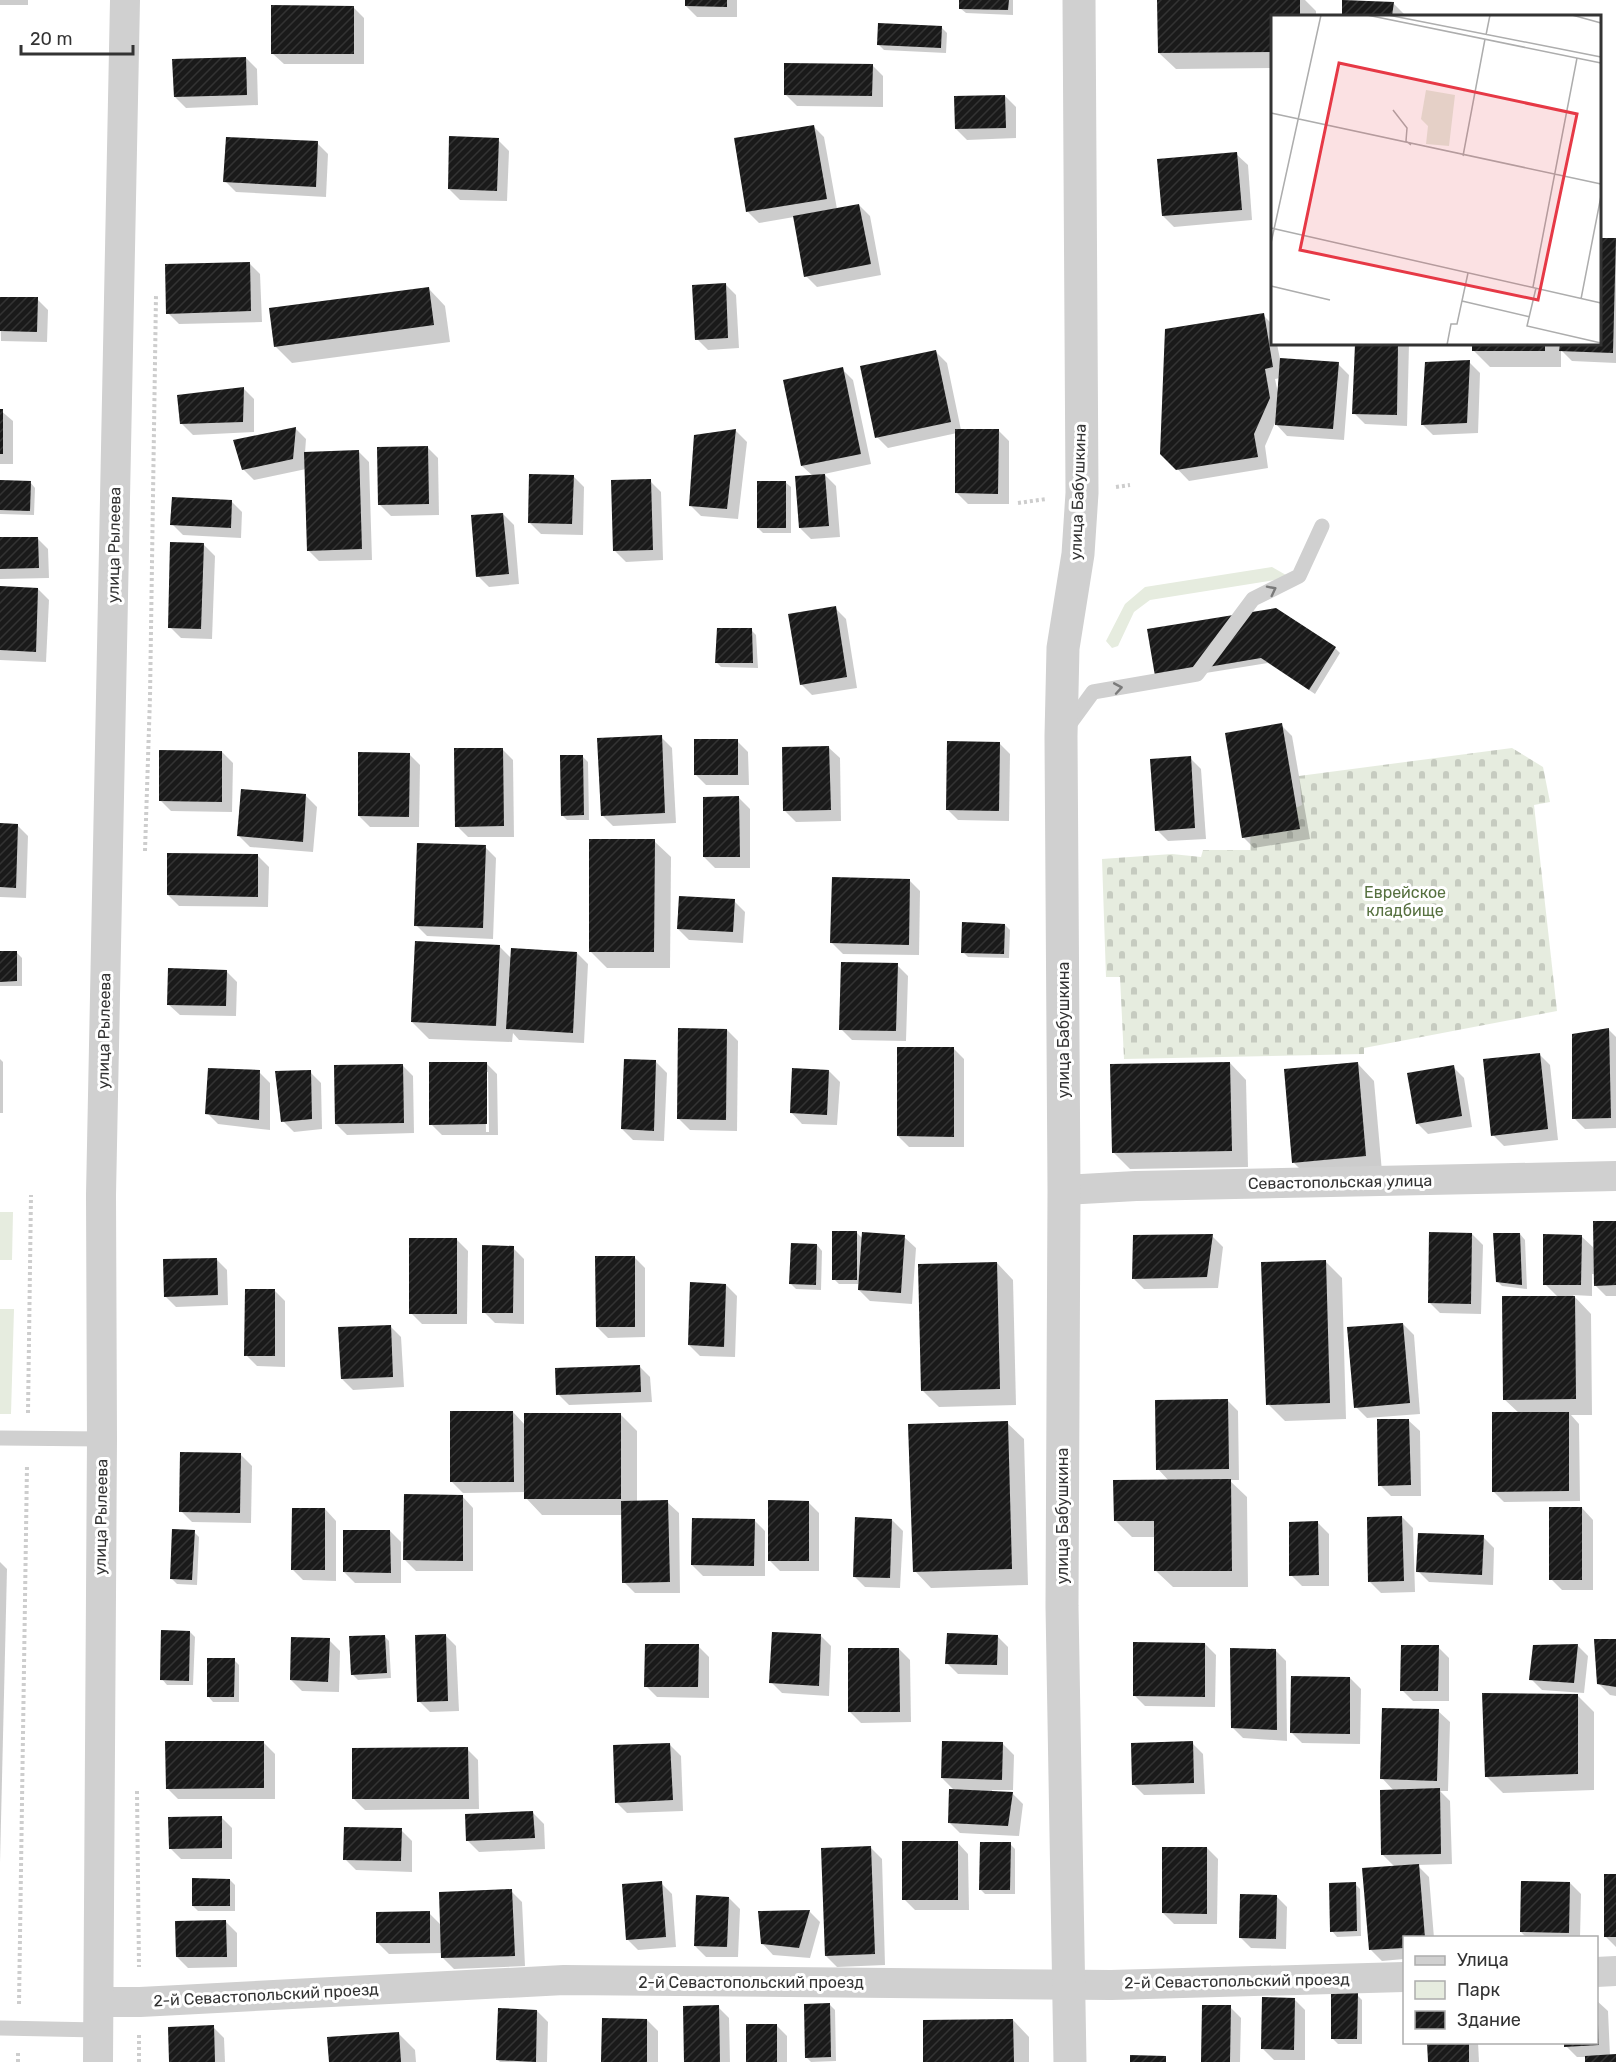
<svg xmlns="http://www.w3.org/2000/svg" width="1616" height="2062" viewBox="0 0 1616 2062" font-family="Rubik,sans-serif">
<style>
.green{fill:#e6ecdf}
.cemetery{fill:url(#cemetery-stones)}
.shadow{fill:#0003;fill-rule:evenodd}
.building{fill:url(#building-hatch)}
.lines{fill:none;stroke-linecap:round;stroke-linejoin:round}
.path{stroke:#cdcdcd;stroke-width:4;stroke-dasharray:3 3;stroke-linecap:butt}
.service{stroke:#d0d0d0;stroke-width:15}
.minor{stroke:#d0d0d0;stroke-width:30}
.tertiary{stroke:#d0d0d0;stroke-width:33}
.oneway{stroke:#7a7a7a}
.labels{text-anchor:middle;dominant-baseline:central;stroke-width:6;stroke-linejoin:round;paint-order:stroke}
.street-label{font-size:16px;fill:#333;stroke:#fff}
.park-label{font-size:16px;fill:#56703f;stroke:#fff}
.inset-road{fill:none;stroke:#adadad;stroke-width:1.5}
.view{fill:#e63946;fill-opacity:0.15;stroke:#e63946;stroke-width:3}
.inset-edge{fill:none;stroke:#333;stroke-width:3}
</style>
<defs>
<pattern id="cemetery-stones" width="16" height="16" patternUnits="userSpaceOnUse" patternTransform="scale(1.5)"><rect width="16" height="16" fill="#e6ecdf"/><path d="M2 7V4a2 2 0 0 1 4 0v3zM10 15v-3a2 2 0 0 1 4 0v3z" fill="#c6cbc0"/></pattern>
<pattern id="building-hatch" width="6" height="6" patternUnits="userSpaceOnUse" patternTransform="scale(1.5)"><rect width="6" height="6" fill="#1a1a1a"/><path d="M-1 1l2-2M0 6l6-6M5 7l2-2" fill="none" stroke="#333"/></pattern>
</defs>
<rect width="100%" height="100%" fill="#fff"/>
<g class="green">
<polygon points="1272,567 1286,575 1275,580 1150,600 1134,612 1118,646 1112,648 1106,641 1125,604 1145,587"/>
<polygon points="0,1212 13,1212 12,1260 0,1260"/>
<polygon points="0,1309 14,1309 11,1414 0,1414"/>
</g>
<polygon class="cemetery" points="1512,748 1543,767 1550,802 1534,805 1557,1011 1364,1048 1364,1054 1124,1059 1120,977 1106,977 1102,859 1172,854 1201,857 1203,850 1250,850 1251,825 1265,823 1302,805 1299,776"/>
<g class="shadow">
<rect x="0" y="0" width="28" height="5"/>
<polygon points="686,0 737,0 737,17 697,17 686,6"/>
<polygon points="961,0 1013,0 1013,15 966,13 960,8"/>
<polygon points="1158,0 1305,0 1316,11 1316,16 1272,16 1272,68 1176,69 1159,53"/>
<polygon points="1343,0 1393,3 1404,14 1404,16 1344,16"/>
<polygon points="353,7 364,18 364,64 284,64 272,53"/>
<polygon points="942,28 947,33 946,53 884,50 879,45"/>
<polygon points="246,58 257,69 258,105 186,108 175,97"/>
<polygon points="872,65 883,76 883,107 797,106 786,95"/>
<polygon points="1005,96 1016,107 1016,138 967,140 956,129"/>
<polygon points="813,126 824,137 837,209 859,205 870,216 881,275 817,287 806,276 794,217 759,223 748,212"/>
<polygon points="498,140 509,151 507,201 460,200 449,189"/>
<polygon points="317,143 328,154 326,197 236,192 225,181"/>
<polygon points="1236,154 1248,165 1252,220 1174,227 1163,216"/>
<polygon points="1600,239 1616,240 1616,363 1572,361 1561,350 1561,367 1490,367 1473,350 1473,344 1600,344"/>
<polygon points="249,263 260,274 262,322 179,324 168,313"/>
<polygon points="725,284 736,295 739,348 708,350 697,339"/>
<polygon points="429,289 445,306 450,342 292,363 275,346"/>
<polygon points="0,298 37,299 48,310 47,342 1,341"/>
<path d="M1263,315L1272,324V344H1277L1280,359L1338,364L1349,375L1344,440L1287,436L1275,423L1265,446L1268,468L1189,481L1162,453ZM1280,378L1278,393L1275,379Z"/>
<polygon points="1356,344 1409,344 1407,426 1365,424 1354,413"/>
<polygon points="936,352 947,363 961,430 998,430 1009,441 1009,504 968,504 957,493 957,433 888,448 877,437"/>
<polygon points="1469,362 1480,373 1478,433 1433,435 1422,424"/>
<polygon points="842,369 853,380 871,464 824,474 836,486 840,537 811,539 800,528 813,476 802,466"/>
<polygon points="243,388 254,399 254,432 193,435 182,424"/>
<polygon points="0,410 13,421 13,464 0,464"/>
<polygon points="295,428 306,439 305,453 358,451 369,462 372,560 319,561 308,550 306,469 254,480 243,469"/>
<polygon points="736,431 747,442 738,519 701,516 690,505 695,436"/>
<polygon points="427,447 438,458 439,515 391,516 380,505"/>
<polygon points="573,476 584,487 583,535 541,534 530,523"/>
<polygon points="0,481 30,482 35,488 34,515 0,514"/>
<polygon points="650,481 661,492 663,560 626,562 615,551"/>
<polygon points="785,482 791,487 791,533 763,533 758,528"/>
<polygon points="231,501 242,512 241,538 183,535 172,524"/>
<polygon points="503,514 514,525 519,584 489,587 478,576"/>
<polygon points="37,538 48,549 49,578 0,579 0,539"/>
<polygon points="204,545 215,556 212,639 181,638 170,627"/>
<polygon points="0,588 38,589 49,600 46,662 0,660"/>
<polygon points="835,608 846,619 857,688 812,695 801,684"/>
<polygon points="751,630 756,635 758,668 721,667 716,662"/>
<polygon points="1149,630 1335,648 1340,653 1315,694 1268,663 1162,680"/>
<polygon points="1281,725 1292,736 1310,839 1254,848 1243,837"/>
<polygon points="661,737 672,748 676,823 613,826 602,815"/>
<polygon points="737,741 748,752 749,785 706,785 695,774"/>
<polygon points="999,743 1010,754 1009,821 958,820 947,809"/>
<polygon points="828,747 840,758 841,821 796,822 785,811"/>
<polygon points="502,749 513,760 514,837 468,837 457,826"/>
<polygon points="222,752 233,763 232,812 171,811 160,800"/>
<polygon points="409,754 420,765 419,827 370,827 359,816"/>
<polygon points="583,757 588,762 589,820 567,820 562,815"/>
<polygon points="1190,758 1201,769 1206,839 1168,841 1157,830"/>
<polygon points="306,796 317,807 313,852 250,847 239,836"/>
<polygon points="739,798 750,809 750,868 715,868 704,857"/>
<polygon points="0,825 17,825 28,836 26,898 0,897"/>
<polygon points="654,841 671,857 670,968 607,968 590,951"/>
<polygon points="485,847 496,858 493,939 427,936 416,925"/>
<polygon points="258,856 269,867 268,907 179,906 168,895"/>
<polygon points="909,880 920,891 919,955 843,954 832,943"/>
<polygon points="734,901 745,912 743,943 689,940 678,929"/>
<polygon points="1005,925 1010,930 1009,958 968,957 963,952"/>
<polygon points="499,946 512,959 577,953 588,964 584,1043 519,1040 513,1033 512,1042 429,1039 412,1022"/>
<polygon points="0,953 17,953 22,958 22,986 0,986"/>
<polygon points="897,965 908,976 906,1041 852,1040 841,1029"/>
<polygon points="226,971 237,982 236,1016 180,1015 168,1004"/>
<polygon points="727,1030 738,1041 737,1131 690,1130 679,1119"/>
<polygon points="1609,1030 1616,1037 1616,1128 1585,1129 1574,1118"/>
<polygon points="953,1048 964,1059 964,1147 909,1147 898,1136"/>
<polygon points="1539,1054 1550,1065 1558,1140 1504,1146 1493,1135"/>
<polygon points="0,1059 3,1062 3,1113 0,1113"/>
<polygon points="656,1062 667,1073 664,1141 633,1140 622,1129"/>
<path d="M486,1063L497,1074L498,1135H442L431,1124ZM485,1072H488L489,1132H486Z"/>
<polygon points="1230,1063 1246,1080 1248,1167 1130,1169 1113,1152"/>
<polygon points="1358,1064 1374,1081 1382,1172 1310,1179 1293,1162"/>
<polygon points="402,1065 413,1076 414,1133 347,1135 336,1124"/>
<polygon points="1453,1067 1464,1078 1472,1127 1428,1134 1417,1123"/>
<polygon points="829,1071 840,1082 837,1125 802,1124 791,1112"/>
<polygon points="259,1072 270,1083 270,1130 218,1124 207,1113"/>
<polygon points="310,1072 321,1083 322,1129 294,1132 283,1121"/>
<polygon points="1616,1222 1616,1296 1606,1296 1595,1285 1595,1274 1592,1274 1592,1296 1573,1295 1591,1314 1592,1415 1571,1415 1579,1424 1580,1501 1504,1502 1493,1491 1519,1413 1504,1399 1558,1297 1545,1284 1581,1236 1595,1249"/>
<polygon points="857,1233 863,1239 904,1237 916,1248 912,1304 870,1301 859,1290 860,1284 839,1284 834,1279"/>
<polygon points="1472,1234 1483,1245 1481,1314 1440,1313 1429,1302"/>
<polygon points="1520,1234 1525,1240 1527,1289 1502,1286 1497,1281"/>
<polygon points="1212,1236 1223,1247 1218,1288 1144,1289 1133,1278"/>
<polygon points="457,1240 468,1251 467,1324 422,1324 411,1313"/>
<polygon points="817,1245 822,1251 821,1290 796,1289 791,1284"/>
<polygon points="513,1248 524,1259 524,1324 495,1323 484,1312"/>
<polygon points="634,1257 645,1268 645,1337 608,1338 597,1327"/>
<polygon points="216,1259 227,1270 228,1305 176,1307 165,1296"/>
<polygon points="1325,1261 1342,1278 1346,1419 1285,1421 1268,1404"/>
<polygon points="997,1263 1013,1280 1016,1405 939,1407 923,1391"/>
<polygon points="726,1285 737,1296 735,1357 700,1356 689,1345"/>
<polygon points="274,1290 285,1301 285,1367 257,1366 246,1355"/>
<polygon points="1403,1324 1414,1335 1420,1414 1367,1418 1356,1407"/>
<polygon points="390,1326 401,1337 404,1387 353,1390 342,1379"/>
<polygon points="639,1366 650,1377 652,1402 569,1405 558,1394"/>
<polygon points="1227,1400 1238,1411 1239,1480 1229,1480 1247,1497 1248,1587 1173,1587 1156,1571 1156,1537 1132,1537 1115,1520 1169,1481 1158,1469"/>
<polygon points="513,1412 525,1425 620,1414 637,1431 637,1502 667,1502 679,1513 680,1593 635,1593 624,1582 622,1515 542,1515 526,1498 526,1492 463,1493 452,1482"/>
<polygon points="1408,1420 1420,1431 1421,1496 1391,1496 1380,1485"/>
<polygon points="1007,1423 1024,1439 1028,1585 931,1588 915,1571"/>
<polygon points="241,1455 252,1466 251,1523 192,1522 181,1511"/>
<polygon points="462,1496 473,1508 473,1571 416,1571 405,1560"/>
<polygon points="808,1502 819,1513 819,1571 780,1571 769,1560"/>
<polygon points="1582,1508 1593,1520 1593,1590 1562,1590 1551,1579"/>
<polygon points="325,1509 336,1521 336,1581 303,1580 292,1569"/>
<polygon points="1402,1517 1413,1528 1415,1592 1381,1593 1370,1582"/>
<polygon points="754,1520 765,1531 765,1576 703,1576 692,1565"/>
<polygon points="892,1520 903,1531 900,1588 865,1587 854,1576"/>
<polygon points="1318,1523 1329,1534 1329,1586 1302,1586 1291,1575"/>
<polygon points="390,1531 401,1542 401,1583 355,1583 344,1572"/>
<polygon points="194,1532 199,1537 197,1585 177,1584 172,1579"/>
<polygon points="1483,1537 1494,1548 1493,1585 1429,1582 1418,1571"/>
<polygon points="0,1562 7,1569 0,1863"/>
<polygon points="190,1632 195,1637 193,1685 167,1685 162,1679"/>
<polygon points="445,1635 456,1646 459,1711 430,1712 419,1701"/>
<polygon points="820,1635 831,1646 829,1696 782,1693 771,1682"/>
<polygon points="384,1636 389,1641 391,1678 358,1680 353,1675"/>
<polygon points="997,1636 1008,1647 1008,1675 958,1674 947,1663"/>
<polygon points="329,1640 340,1651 339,1692 302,1691 291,1680"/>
<polygon points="1616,1641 1616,1696 1610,1695 1599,1684"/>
<polygon points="1205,1644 1216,1655 1215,1707 1145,1706 1134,1695"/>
<polygon points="1577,1645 1588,1656 1584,1693 1542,1690 1531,1679"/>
<polygon points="698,1646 709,1657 709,1698 657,1697 646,1686"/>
<polygon points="1438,1647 1449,1658 1449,1701 1413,1701 1402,1690"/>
<polygon points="899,1649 910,1660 911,1722 861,1723 850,1712"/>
<polygon points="1275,1650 1286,1661 1287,1741 1243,1738 1232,1727"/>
<polygon points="234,1660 239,1665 239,1702 213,1702 208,1696"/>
<polygon points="1350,1678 1361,1689 1360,1744 1302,1743 1291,1732"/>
<polygon points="1578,1696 1594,1712 1594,1790 1503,1793 1486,1776"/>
<polygon points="1438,1711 1450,1722 1448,1791 1440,1791 1450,1801 1452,1864 1417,1865 1429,1877 1434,1938 1404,1938 1404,1959 1382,1961 1371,1950 1395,1867 1382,1854 1394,1791 1382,1778"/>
<polygon points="264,1743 275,1754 275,1799 178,1799 167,1788"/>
<polygon points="1192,1743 1203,1754 1205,1794 1144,1795 1133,1784"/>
<polygon points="1003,1744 1014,1755 1013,1790 992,1790 992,1792 1012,1793 1023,1804 1019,1836 960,1833 949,1822 955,1791 942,1778"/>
<polygon points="670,1745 681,1756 683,1811 627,1813 616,1802"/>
<polygon points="467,1749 478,1760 479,1809 365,1810 354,1799"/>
<polygon points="533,1813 544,1824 545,1849 479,1852 468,1841"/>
<polygon points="221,1817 232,1828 232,1859 181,1859 170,1848"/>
<polygon points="401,1830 412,1841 412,1872 356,1870 345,1859"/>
<polygon points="957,1842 968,1854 969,1910 915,1910 904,1899"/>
<polygon points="1010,1844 1015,1849 1015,1894 985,1894 980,1889"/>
<polygon points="871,1848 882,1859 885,1965 837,1967 826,1956"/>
<polygon points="1207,1848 1218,1859 1217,1924 1174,1924 1163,1913"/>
<polygon points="1616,1876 1616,1947 1605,1936"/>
<polygon points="230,1880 235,1885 235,1911 198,1911 193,1906"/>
<polygon points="661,1883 672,1894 676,1947 638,1950 627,1939"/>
<polygon points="1570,1883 1581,1894 1580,1938 1527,1938 1521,1932"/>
<polygon points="1355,1884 1360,1889 1361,1936 1337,1937 1332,1931"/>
<polygon points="511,1891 522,1902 525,1966 454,1969 443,1958 443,1953 389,1954 378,1943 429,1913 442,1926"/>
<polygon points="1276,1896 1287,1907 1286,1949 1251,1948 1240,1937"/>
<polygon points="729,1898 740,1909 738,1957 706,1957 695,1946"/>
<polygon points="809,1911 820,1922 810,1958 773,1955 762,1943"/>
<polygon points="226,1922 237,1933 237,1967 188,1968 177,1957"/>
<polygon points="1357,1995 1362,2000 1362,2044 1338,2044 1333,2039"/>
<polygon points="1294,1999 1305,2010 1305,2060 1274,2060 1263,2049"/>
<polygon points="1596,2000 1608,2011 1610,2056 1616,2056 1616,2062 1587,2062 1587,2057 1577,2057 1566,2046 1596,2042"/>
<polygon points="830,2005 835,2010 836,2061 811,2062 806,2057"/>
<polygon points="718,2007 729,2018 730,2062 686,2062"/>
<polygon points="1230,2007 1241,2018 1240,2062 1203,2062"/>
<polygon points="537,2011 548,2022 547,2062 500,2062 498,2060"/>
<polygon points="647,2020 658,2031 658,2062 603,2062"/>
<polygon points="1013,2020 1029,2037 1029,2062 924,2062"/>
<polygon points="776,2025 787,2036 787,2062 748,2062"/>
<polygon points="213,2027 224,2038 225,2062 170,2062"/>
<polygon points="398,2033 415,2050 416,2062 331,2062"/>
<polygon points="1429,2042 1478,2042 1479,2062 1429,2062"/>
</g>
<g class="building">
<polygon points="685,0 727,0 727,7 685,6"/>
<polygon points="959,0 1009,0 1008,10 959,9"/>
<polygon points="1157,0 1300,0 1300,16 1272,16 1272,52 1158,53"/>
<polygon points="1342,0 1394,2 1392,16 1342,16"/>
<polygon points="271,5 354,6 354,54 271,54"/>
<polygon points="878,23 942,26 941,48 877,45"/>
<polygon points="246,57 247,95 174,97 172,59"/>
<polygon points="784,63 873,64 872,96 784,95"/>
<polygon points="1005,95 1006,128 955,129 954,96"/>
<polygon points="814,125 827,199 746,212 734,138"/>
<polygon points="449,136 499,138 497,191 448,189"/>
<polygon points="226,137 318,141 316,187 223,182"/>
<polygon points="1237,152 1242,210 1162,216 1157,159"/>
<polygon points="859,204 871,264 804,277 793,216"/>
<polygon points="1600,238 1616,238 1613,353 1559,351 1560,344 1600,344"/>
<polygon points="250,262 251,311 166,314 165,264"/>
<polygon points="726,283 728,338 695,340 692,285"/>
<polygon points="429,287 434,325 274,347 269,308"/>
<polygon points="0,297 38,297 37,332 0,331"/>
<polygon points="1264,313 1273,367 1265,369 1270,398 1254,434 1258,457 1176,470 1160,454 1165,329"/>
<polygon points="1355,344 1398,344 1397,415 1352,414"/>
<rect x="1472" y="344" width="73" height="7"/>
<polygon points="936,350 951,422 875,438 860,366"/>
<polygon points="1280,358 1339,362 1333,429 1275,425"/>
<polygon points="1470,360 1467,423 1421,425 1425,362"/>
<polygon points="843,367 861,454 801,466 783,380"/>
<polygon points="244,387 243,422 180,424 177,395"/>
<rect x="0" y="409" width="3" height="45"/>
<polygon points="296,427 293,459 242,470 233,440"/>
<polygon points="736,429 727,509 689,506 694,435"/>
<polygon points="955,429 999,429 998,494 955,493"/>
<polygon points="428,446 429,504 378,505 377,447"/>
<polygon points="359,450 362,549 307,551 304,452"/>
<polygon points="529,474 574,475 572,524 528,523"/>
<polygon points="825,474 829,526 799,528 795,476"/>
<polygon points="651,479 653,550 613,551 611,480"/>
<polygon points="0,480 31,481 30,511 0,510"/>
<rect x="757" y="481" width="29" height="47"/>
<polygon points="172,497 232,500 231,528 170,525"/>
<polygon points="503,513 509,574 476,577 471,515"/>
<polygon points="0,537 38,537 39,568 0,569"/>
<polygon points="170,542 204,543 201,629 168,628"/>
<polygon points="0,586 38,588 36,652 0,650"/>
<polygon points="836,606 847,677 800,685 788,614"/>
<polygon points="1276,608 1336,647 1309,690 1261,658 1155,676 1147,629"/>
<polygon points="717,628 752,628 753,663 715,663"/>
<polygon points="1282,723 1300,829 1242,838 1225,733"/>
<polygon points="662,735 665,813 601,816 597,738"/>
<rect x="694" y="739" width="44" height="36"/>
<polygon points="947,741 1000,742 999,811 946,810"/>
<polygon points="829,746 831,810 783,811 782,747"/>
<polygon points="454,748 503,748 504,826 455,827"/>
<polygon points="159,750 222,751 222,802 159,801"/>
<polygon points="358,752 410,753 409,817 358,816"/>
<polygon points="560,755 583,755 584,815 561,816"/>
<polygon points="1191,756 1195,828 1155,831 1150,759"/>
<polygon points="241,789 306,794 303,842 237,836"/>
<polygon points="739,796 740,857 703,857 703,797"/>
<polygon points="0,823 18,824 16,888 0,887"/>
<polygon points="589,839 655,839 654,952 589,952"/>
<polygon points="417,843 486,845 483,928 414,926"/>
<polygon points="167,853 258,854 258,897 167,895"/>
<polygon points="832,877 910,879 909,945 830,943"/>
<polygon points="679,896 735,899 733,932 677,929"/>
<polygon points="962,922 1005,924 1004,954 961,953"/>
<polygon points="415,941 500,945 496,1026 411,1022"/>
<polygon points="511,948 577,952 573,1033 506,1029"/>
<polygon points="0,951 17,951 17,981 0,982"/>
<polygon points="841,962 898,963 896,1031 839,1030"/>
<polygon points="168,968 227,970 226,1006 167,1005"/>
<polygon points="678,1028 727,1029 726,1120 677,1119"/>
<polygon points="1609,1028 1611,1118 1572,1119 1572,1034"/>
<polygon points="897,1047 954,1047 954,1137 897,1136"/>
<polygon points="1540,1053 1548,1129 1491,1136 1483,1059"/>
<polygon points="624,1059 656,1060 654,1131 621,1129"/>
<polygon points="429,1062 487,1062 487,1124 429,1125"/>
<polygon points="1230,1062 1232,1151 1112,1153 1110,1064"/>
<polygon points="1358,1062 1366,1156 1292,1163 1284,1069"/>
<polygon points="403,1064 404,1123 335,1124 334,1065"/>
<polygon points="1454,1065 1462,1116 1416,1124 1407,1073"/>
<polygon points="208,1068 260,1070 259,1120 205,1114"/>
<polygon points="792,1068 829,1070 827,1115 790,1113"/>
<polygon points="311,1070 312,1119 281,1122 275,1071"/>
<polygon points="1593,1221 1616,1221 1616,1285 1594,1286"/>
<rect x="832" y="1231" width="25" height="49"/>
<polygon points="862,1232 905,1235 901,1293 858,1290"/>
<polygon points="1429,1232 1472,1233 1471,1304 1428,1303"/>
<polygon points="1493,1233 1520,1233 1522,1285 1496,1282"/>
<polygon points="1213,1234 1207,1277 1132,1279 1133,1235"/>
<polygon points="1543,1234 1582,1235 1581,1285 1543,1285"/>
<rect x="409" y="1238" width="48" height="76"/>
<polygon points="791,1243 817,1244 816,1285 789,1284"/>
<polygon points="482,1245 514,1246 513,1313 482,1313"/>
<polygon points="595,1256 635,1256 635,1327 596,1327"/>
<polygon points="217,1258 218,1295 164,1297 163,1259"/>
<polygon points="1326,1260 1330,1403 1266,1405 1261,1262"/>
<polygon points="997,1262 1000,1389 921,1391 918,1264"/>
<polygon points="690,1282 726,1284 724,1347 688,1345"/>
<polygon points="245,1289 275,1289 275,1356 244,1356"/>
<polygon points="1502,1296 1575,1296 1576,1399 1503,1400"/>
<polygon points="1403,1323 1410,1403 1354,1408 1347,1327"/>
<polygon points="391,1325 393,1377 341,1379 338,1327"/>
<polygon points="640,1365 641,1392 556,1395 555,1368"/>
<polygon points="1228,1399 1229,1469 1156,1470 1155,1400"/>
<polygon points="450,1411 513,1411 514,1482 450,1482"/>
<polygon points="1492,1412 1569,1412 1569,1491 1492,1492"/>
<rect x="524" y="1413" width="97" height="86"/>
<polygon points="1377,1419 1409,1419 1411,1485 1378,1486"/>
<polygon points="1008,1421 1012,1569 913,1572 908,1424"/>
<polygon points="180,1452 241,1453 240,1513 179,1512"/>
<polygon points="1231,1479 1232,1571 1154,1571 1154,1521 1114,1521 1113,1480"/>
<polygon points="404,1494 463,1495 463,1561 403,1560"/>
<polygon points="668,1500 670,1582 622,1583 621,1501"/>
<polygon points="768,1500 809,1501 809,1561 768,1561"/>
<rect x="1549" y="1507" width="33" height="73"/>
<polygon points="292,1508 325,1508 325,1570 291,1570"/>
<polygon points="1402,1516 1404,1581 1368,1582 1367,1517"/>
<polygon points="855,1517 892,1519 890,1578 853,1577"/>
<polygon points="692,1518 755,1519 754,1566 691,1565"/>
<polygon points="1318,1521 1319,1575 1289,1576 1289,1522"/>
<polygon points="172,1529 195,1530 192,1580 170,1579"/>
<polygon points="343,1530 390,1530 391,1573 343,1572"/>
<polygon points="1418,1533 1484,1535 1482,1575 1416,1572"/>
<polygon points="161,1630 190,1631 189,1681 160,1680"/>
<polygon points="772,1632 821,1634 819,1686 769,1683"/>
<polygon points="947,1633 998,1635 997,1665 945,1664"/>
<polygon points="446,1634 448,1701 417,1702 415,1635"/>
<polygon points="385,1635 387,1673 351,1675 349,1636"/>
<polygon points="291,1637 330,1638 328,1682 290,1680"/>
<polygon points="1594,1639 1616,1639 1616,1687 1597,1684"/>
<polygon points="1133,1642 1205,1643 1205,1697 1133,1696"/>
<polygon points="645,1644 699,1644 698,1687 644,1687"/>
<polygon points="1578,1644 1574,1683 1529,1680 1533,1645"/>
<polygon points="1401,1645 1439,1645 1438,1691 1400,1691"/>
<polygon points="848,1648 899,1648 900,1712 848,1712"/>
<polygon points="1230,1648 1276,1649 1277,1730 1231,1728"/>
<polygon points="207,1658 235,1658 234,1697 207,1697"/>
<polygon points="1291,1676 1350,1677 1350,1734 1290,1733"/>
<polygon points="1482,1693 1578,1694 1578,1774 1485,1777"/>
<polygon points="1382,1708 1439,1709 1437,1781 1380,1779"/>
<polygon points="165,1741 264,1741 264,1788 166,1789"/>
<polygon points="942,1741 1003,1742 1002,1780 941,1778"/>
<polygon points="1193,1741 1194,1783 1132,1785 1131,1743"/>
<polygon points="670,1743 673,1800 615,1803 613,1745"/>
<polygon points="468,1747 469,1799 352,1799 352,1748"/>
<polygon points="1440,1788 1441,1854 1381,1855 1380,1790"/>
<polygon points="949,1789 1013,1792 1008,1826 948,1823"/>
<polygon points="533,1811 535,1838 466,1841 465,1814"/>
<polygon points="222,1816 222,1848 169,1849 168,1817"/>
<polygon points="344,1827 402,1828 401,1861 343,1860"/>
<rect x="902" y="1841" width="56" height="59"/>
<polygon points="980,1842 1011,1842 1010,1890 979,1890"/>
<polygon points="871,1846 875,1954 825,1956 821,1848"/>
<polygon points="1162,1847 1207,1847 1207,1914 1162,1913"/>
<polygon points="1419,1864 1425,1938 1404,1938 1404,1948 1369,1950 1362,1868"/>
<rect x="1604" y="1874" width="12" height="63"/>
<polygon points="192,1878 230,1879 230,1906 192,1906"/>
<polygon points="662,1881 666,1937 626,1940 622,1884"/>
<polygon points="1521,1881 1570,1882 1569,1933 1520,1932"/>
<polygon points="1356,1882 1357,1931 1330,1932 1329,1883"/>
<polygon points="512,1889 515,1956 441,1958 439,1892"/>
<polygon points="1240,1894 1277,1895 1276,1939 1239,1938"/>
<polygon points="696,1895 729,1897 727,1947 694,1946"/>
<polygon points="810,1910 799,1948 761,1944 758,1911"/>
<polygon points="430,1911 430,1943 376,1943 376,1912"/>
<polygon points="226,1920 227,1957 176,1957 175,1921"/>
<polygon points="1331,1993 1358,1993 1357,2039 1331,2039"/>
<polygon points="1262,1997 1295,1998 1294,2050 1261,2049"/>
<polygon points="830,2003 831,2057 805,2058 804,2004"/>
<polygon points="719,2005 720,2062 684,2062 683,2006"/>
<polygon points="1202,2005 1231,2005 1230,2062 1201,2062"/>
<polygon points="498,2008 537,2010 536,2062 496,2060"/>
<polygon points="602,2018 647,2019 647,2062 601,2062"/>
<polygon points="1013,2019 1014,2062 923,2062 923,2020"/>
<rect x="746" y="2024" width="31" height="38"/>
<polygon points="1596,2024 1598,2024 1599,2045 1564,2047 1564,2042 1596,2042"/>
<polygon points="214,2025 215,2062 169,2062 168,2027"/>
<polygon points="399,2032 401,2062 329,2062 327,2037"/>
<polygon points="1427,2042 1469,2042 1469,2062 1428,2062"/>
<polygon points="1616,2054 1616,2062 1585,2062 1585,2056"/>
<polygon points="1130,2055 1166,2056 1166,2062 1130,2062"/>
</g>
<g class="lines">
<g class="path">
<polyline points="1116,487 1130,485"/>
<polyline points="1018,503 1046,499"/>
<polyline points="145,851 150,697 156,295"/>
<polyline points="28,1413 31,1195"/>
<polyline points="137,1791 139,1967"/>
<polyline points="19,2004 27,1465"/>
<polyline points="18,2062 18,2053"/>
<polyline points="139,2062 139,2034"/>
</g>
<g class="service">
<polyline points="1066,729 1093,692 1197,674 1253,599 1299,576 1322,526"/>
<polyline points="0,1438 102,1439"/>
<polyline points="0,2028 98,2030"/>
</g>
<g class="minor">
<polyline points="1064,1190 1136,1186 1616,1176"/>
<polyline points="1596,1972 1616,1971"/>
<polyline points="99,2002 140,2002 564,1980 1111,1985 1404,1977"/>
<polyline points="98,2062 102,1439 101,1195 125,0"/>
</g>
<polyline class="tertiary" points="1070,2062 1062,1606 1064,1190 1061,736 1063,648 1078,554 1082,493 1079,0"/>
</g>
<defs><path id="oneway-chevron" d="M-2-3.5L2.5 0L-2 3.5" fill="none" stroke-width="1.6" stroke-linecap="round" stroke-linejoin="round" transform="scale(1.5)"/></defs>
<g class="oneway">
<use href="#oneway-chevron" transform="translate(1272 590) rotate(-27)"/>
<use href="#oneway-chevron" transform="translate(1118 688) rotate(-10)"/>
</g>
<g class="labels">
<g class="street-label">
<text transform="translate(1078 492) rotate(-88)">улица Бабушкина</text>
<text transform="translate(114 545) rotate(-89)">улица Рылеева</text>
<text transform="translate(1063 1030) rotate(-90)">улица Бабушкина</text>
<text transform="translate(104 1031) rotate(-89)">улица Рылеева</text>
<text transform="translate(1340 1182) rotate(-1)">Севастопольская улица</text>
<text transform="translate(1062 1516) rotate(-90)">улица Бабушкина</text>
<text transform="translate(101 1517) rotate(-89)">улица Рылеева</text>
<text transform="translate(1237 1981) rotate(-1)">2-й Севастопольский проезд</text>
<text x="751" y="1982">2-й Севастопольский проезд</text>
<text transform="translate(266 1995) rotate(-3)">2-й Севастопольский проезд</text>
</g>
<g class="park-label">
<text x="1405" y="892">Еврейское<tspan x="1405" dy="18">кладбище</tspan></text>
</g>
</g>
<g transform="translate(1271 15)">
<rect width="330" height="330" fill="#fff"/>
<path d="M155,75L184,80L178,131L155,129L157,111L150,104Z" fill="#e6ecdf"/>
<path class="inset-road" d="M96,0L330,48M117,0L330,42M301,0L330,8M215,20L219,0M122,95L136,113L135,126L140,130M0,98L330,169M192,141L214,24M0,213L330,288M0,228L50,0M0,271L59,285M262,272L306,43M265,273L256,311L330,328M310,284L330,181M191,286L259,302M176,330L180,309H186L197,258"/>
<path class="view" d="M68,48L306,99L267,285L29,235Z"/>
<rect width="330" height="330" class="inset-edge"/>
</g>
<rect x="1403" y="1936" width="195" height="108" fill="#ffffff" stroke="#adadad" stroke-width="1.5"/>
<rect x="1415" y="1956" width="30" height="9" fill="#d0d0d0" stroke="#adadad" stroke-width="1.5"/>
<text x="1457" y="1966" font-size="18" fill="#333333">Улица</text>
<rect x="1415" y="1981" width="30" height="18" fill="#e6ecdf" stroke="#adadad" stroke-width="1.5"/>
<text x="1457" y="1996" font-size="18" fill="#333333">Парк</text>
<rect x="1415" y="2011" width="30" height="18" fill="url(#building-hatch)" stroke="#adadad" stroke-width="1.5"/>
<text x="1457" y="2026" font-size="18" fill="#333333">Здание</text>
<path d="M21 45v9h112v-9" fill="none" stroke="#333333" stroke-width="3"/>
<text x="30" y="45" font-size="18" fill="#333333" stroke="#ffffff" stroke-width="4.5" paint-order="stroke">20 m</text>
</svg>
